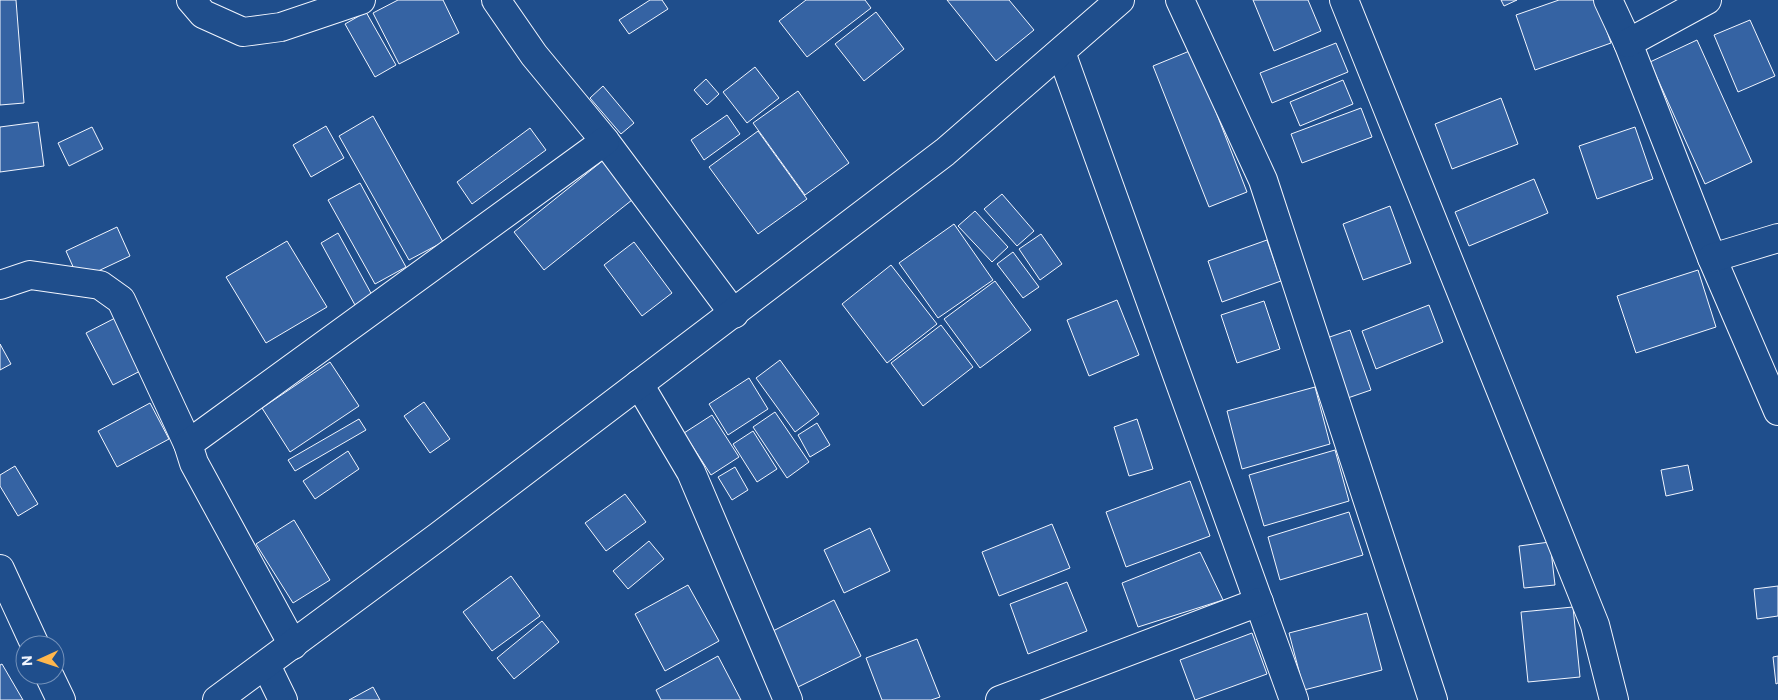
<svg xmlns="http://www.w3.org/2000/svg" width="1778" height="700" viewBox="0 0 1778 700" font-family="Commissioner,sans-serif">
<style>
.building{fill:#3563a3;stroke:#f2f6ff}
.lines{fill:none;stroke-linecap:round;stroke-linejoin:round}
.minor-casing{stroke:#f2f6ff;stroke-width:30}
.minor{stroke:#1f4e8c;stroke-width:28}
</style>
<rect width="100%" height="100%" fill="#1f4e8c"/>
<g class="building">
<polygon points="0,0 16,0 24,103 0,105"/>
<polygon points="398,0 443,0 459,33 399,64 373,13"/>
<polygon points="650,0 662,0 668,9 629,34 619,20"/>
<polygon points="806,0 865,0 871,8 807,57 779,21"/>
<polygon points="947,0 1009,0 1034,30 996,61"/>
<polygon points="1253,0 1308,0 1321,31 1274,51"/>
<polygon points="1501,0 1517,0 1504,6"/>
<polygon points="1559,0 1596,0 1611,43 1535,70 1516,15"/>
<polygon points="366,12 396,65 375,77 345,24"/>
<polygon points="876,12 904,49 864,81 835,44"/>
<polygon points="1750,20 1775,76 1738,92 1714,35"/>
<polygon points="1697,40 1752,162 1705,184 1650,62"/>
<polygon points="1336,43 1348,72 1272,103 1260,73"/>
<polygon points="1192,50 1247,192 1209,207 1153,66"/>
<polygon points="755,67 779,98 747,123 723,92"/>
<polygon points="706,79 719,94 707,105 694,90"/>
<polygon points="1343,80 1353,104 1300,126 1290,102"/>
<polygon points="603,86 634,123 621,134 590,98"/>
<polygon points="798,91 849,163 805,195 753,123"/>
<polygon points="1501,98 1518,144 1452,169 1435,124"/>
<polygon points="1361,108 1372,137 1302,163 1291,134"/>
<polygon points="727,115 740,134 704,160 691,140"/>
<polygon points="373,116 443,242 409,260 339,136"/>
<polygon points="38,122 44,166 0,172 0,127"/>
<polygon points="326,126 344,158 311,177 293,145"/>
<polygon points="92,127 103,149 69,166 58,143"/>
<polygon points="1635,127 1653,179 1597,199 1579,146"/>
<polygon points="530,128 546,150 472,204 457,182"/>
<polygon points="758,131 807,199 758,234 709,167"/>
<polygon points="606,158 637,196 544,270 514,232"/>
<polygon points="1534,179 1548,213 1469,246 1455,212"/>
<polygon points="360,183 406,267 375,284 328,200"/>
<polygon points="1002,194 1034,231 1017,246 984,209"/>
<polygon points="1390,206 1411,263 1363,280 1343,224"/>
<polygon points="975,211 1008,247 992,262 958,226"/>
<polygon points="954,224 993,280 938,318 899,263"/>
<polygon points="117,227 130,256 79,280 66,251"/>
<polygon points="338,233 372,295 355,305 321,243"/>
<polygon points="1041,234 1062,264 1040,280 1019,249"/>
<polygon points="1267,240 1281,281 1222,302 1208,261"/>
<polygon points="287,241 327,307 266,343 226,277"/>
<polygon points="634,242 672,293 642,316 604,265"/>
<polygon points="1013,252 1039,287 1023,298 997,264"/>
<polygon points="891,265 937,324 887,363 842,304"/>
<polygon points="1698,270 1716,327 1636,353 1617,296"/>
<polygon points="995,281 1031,330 980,368 944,319"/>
<polygon points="1117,300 1139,355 1089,376 1067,320"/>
<polygon points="1264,301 1280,349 1237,363 1221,315"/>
<polygon points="1429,305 1443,342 1376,369 1362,331"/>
<polygon points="119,316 146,368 113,385 86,333"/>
<polygon points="941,325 973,367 923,406 891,363"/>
<polygon points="1350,330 1371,390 1339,401 1318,341"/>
<polygon points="0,344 11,364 0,370"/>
<polygon points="780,360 819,414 795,432 756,378"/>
<polygon points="330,362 359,406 290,452 262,408"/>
<polygon points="749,378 768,409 728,435 709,404"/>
<polygon points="1315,387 1330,444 1242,469 1227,411"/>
<polygon points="424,402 450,439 430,453 404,416"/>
<polygon points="150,403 169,439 117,467 98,431"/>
<polygon points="775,412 809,462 787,478 753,427"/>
<polygon points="712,415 739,457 711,475 684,433"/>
<polygon points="359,419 366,430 295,471 288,460"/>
<polygon points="1137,419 1153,469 1129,476 1114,427"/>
<polygon points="817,423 830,445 810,457 798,435"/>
<polygon points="753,431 777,469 757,482 733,444"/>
<polygon points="1335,450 1349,501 1264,526 1249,475"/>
<polygon points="348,451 359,469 315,499 303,481"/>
<polygon points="1688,465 1693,490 1666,496 1661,470"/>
<polygon points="15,466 38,504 18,516 0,486 0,475"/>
<polygon points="735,467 748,490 732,500 718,477"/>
<polygon points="1190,481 1210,536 1126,567 1106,512"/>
<polygon points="625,494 646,522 606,551 585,523"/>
<polygon points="1349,512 1363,555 1280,580 1268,537"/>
<polygon points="294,520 330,580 293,603 256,544"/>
<polygon points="1052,524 1070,568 999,596 982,552"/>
<polygon points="870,528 890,571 844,593 824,550"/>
<polygon points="649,541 664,559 628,589 613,571"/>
<polygon points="1550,542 1555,585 1524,588 1519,546"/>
<polygon points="1200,552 1223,600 1138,627 1122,583"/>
<polygon points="511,576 540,616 492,651 463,612"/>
<polygon points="1067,582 1087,631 1028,654 1010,604"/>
<polygon points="688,585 719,641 665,671 635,614"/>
<polygon points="1778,586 1778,616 1757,619 1754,589"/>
<polygon points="834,600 861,656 798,687 771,632"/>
<polygon points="1573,607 1580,677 1528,682 1521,612"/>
<polygon points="1367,613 1382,670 1304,690 1289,633"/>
<polygon points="542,621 559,642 514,679 497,658"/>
<polygon points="1252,633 1267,674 1195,700 1180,660"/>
<polygon points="917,639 940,697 931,700 882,700 866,658"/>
<polygon points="718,656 741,700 661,700 656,690"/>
<polygon points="1778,656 1778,683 1776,684 1773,657"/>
<polygon points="2,664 23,700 0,700 0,665"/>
<polygon points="373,687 380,700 349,700"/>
</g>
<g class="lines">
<defs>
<g id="minor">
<polyline points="191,0 203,14 243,32 281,27 361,0"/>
<polyline points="496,0 534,55 605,141 734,314"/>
<polyline points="1180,0 1263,180 1433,700"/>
<polyline points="1344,0 1595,625 1614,700"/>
<polyline points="1608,0 1628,43 1712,258 1778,411"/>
<polyline points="1628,43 1707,0"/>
<polyline points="1061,52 1294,700"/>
<polyline points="1712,258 1778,238"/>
<polyline points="0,285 30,275 100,285 121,300 188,444"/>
<polyline points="639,384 691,472 788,700"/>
<polyline points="0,569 35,645"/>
<polyline points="293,645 194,463 188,444 605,141"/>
<polyline points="266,665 283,700"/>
<polyline points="49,675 61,700"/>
<polyline points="217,700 439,536 945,152 1120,0"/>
<polyline points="1000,700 1259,602"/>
</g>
</defs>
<use href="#minor" class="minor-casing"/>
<use href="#minor" class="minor"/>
</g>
<g transform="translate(40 660) rotate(267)"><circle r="24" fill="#1f4e8c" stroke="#7391ba"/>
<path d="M0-4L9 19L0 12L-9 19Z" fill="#ffb74d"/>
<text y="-8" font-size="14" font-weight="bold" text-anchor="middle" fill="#f2f6ff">N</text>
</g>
</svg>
